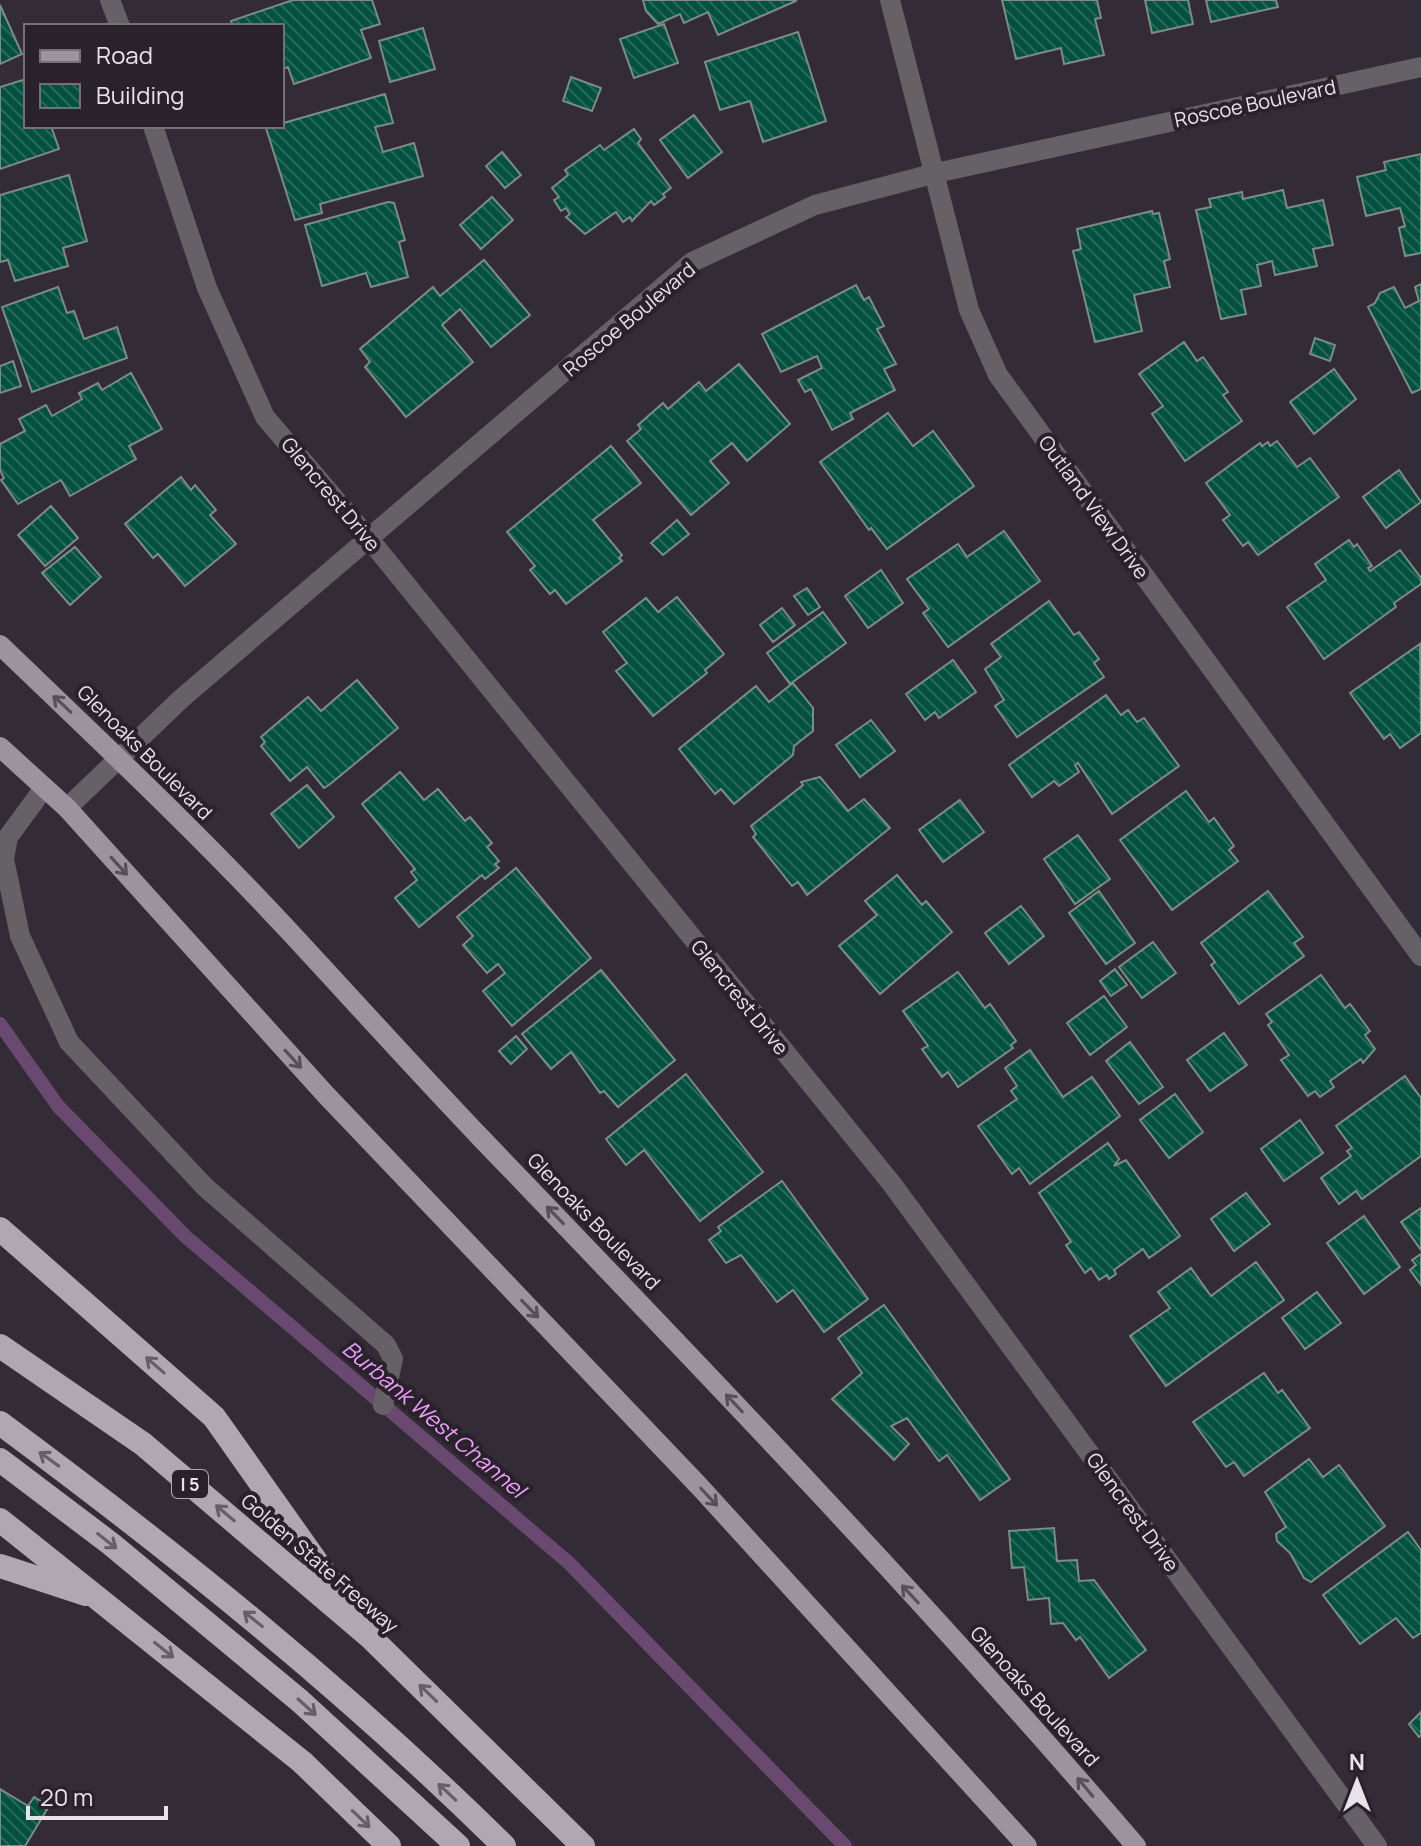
<svg xmlns="http://www.w3.org/2000/svg" width="1421" height="1846" viewBox="0 0 1421 1846" font-family="Manrope,sans-serif">
<style>
.lines{fill:none;stroke-linecap:round;stroke-linejoin:round}
.stream{stroke:#6a4970;stroke-width:14}
.building{fill:url(#building-back-hatch);stroke:#7d8c86;stroke-width:2}
.minor{stroke:#656166;stroke-width:20}
.major{stroke:#9b939d;stroke-width:20}
.highway{stroke:#b0a7b2;stroke-width:24}
.oneway{stroke:#574f59}
.oneway2{stroke:#665e68}
.labels{text-anchor:middle;dominant-baseline:central;stroke-width:8;stroke-linejoin:round;paint-order:stroke}
.shield{fill:#29222b;stroke:#afa9b0;stroke-width:2}
.shield-label{font-size:18px;font-weight:bold;fill:#e8e3e9}
.street-label{font-size:20px;fill:#e8e3e9;stroke:#29222b}
.water-label{font-size:22px;font-style:italic;fill:#ef9eff;stroke:#29222b}
</style>
<defs>
<pattern id="building-back-hatch" width="6" height="6" patternUnits="userSpaceOnUse" patternTransform="scale(2)"><rect width="6" height="6" fill="#03513e"/><path d="M-1 5l2 2M0 0l6 6M5-1l2 2" fill="none" stroke="#286a5a"/></pattern>
</defs>
<rect width="100%" height="100%" fill="#332b35"/>
<g class="lines">
<polyline class="stream" points="0,1024 58,1106 185,1236 569,1563 845,1846"/>
</g>
<g class="building">
<polygon points="293,0 372,0 380,24 361,30 371,58 294,84 288,67 282,69 282,26 233,26 231,21"/>
<polygon points="643,0 795,0 796,1 718,35 708,12 684,23 680,14 658,24 646,11"/>
<polygon points="1002,0 1097,0 1101,18 1095,19 1104,55 1064,64 1061,48 1016,59"/>
<polygon points="1145,0 1188,0 1193,24 1152,33"/>
<polygon points="1206,0 1276,0 1278,7 1211,22"/>
<polygon points="0,5 22,54 0,64"/>
<polygon points="664,24 678,63 634,78 620,39"/>
<polygon points="423,28 435,69 390,82 379,41"/>
<polygon points="798,32 826,121 763,142 750,101 720,110 705,62"/>
<polygon points="571,77 601,88 592,111 563,101"/>
<polygon points="26,79 26,126 51,126 59,149 0,169 0,87"/>
<polygon points="385,94 393,123 375,127 383,152 414,143 423,176 320,204 322,213 295,220 266,128"/>
<polygon points="694,115 722,152 688,178 660,140"/>
<polygon points="634,129 641,139 638,143 671,188 663,194 665,197 654,205 651,201 632,221 630,217 623,222 616,212 585,234 566,217 570,214 566,208 561,211 554,200 559,197 552,188 568,175 565,170 600,145 604,150"/>
<polygon points="502,152 521,175 505,188 486,166"/>
<polygon points="1421,154 1421,253 1405,256 1399,228 1405,226 1400,208 1366,216 1357,177 1386,170 1384,162"/>
<polygon points="69,175 87,241 63,248 68,266 15,281 8,260 0,262 0,195"/>
<polygon points="1283,190 1287,208 1323,200 1333,245 1313,249 1317,266 1275,275 1272,261 1257,265 1261,286 1241,290 1246,314 1221,319 1196,210 1211,207 1209,199 1242,192 1243,199"/>
<polygon points="492,197 513,220 481,249 460,225"/>
<polygon points="388,202 394,203 405,240 399,242 408,277 371,287 366,273 322,286 305,225"/>
<polygon points="1152,211 1153,214 1159,213 1170,259 1164,261 1170,287 1134,295 1142,331 1095,342 1073,251 1081,249 1077,229"/>
<polygon points="484,260 530,315 491,347 460,309 442,325 473,362 406,417 365,367 370,362 360,349 433,287 440,296"/>
<polygon points="1421,284 1421,389 1412,393 1368,307 1375,303 1380,293 1394,287 1405,308 1419,301 1415,287"/>
<polygon points="856,285 864,300 869,297 884,326 877,329 896,364 884,369 895,390 850,413 853,419 832,430 811,389 805,392 798,380 822,368 817,356 781,372 762,334"/>
<polygon points="58,287 67,313 74,311 84,339 117,327 127,358 32,392 2,307"/>
<polygon points="1315,338 1335,345 1330,361 1310,354"/>
<polygon points="1184,342 1197,361 1203,357 1228,392 1223,395 1242,421 1185,461 1152,414 1163,406 1139,374"/>
<polygon points="13,361 21,386 0,393 0,366"/>
<polygon points="739,364 790,424 747,461 732,443 710,461 729,483 691,515 627,441 641,429 638,425 663,403 668,409 699,382 706,391"/>
<polygon points="1334,369 1356,399 1314,434 1290,402"/>
<polygon points="131,373 162,429 129,446 136,459 70,496 61,480 18,504 1,480 4,478 0,470 0,444 25,431 19,419 46,405 52,416 82,399 79,393 98,383 102,390"/>
<polygon points="888,413 913,446 933,431 974,486 887,549 871,528 869,530 820,462"/>
<polygon points="1277,441 1297,467 1310,458 1339,497 1258,555 1248,542 1243,546 1223,520 1230,515 1206,483 1260,443 1262,446 1268,442 1270,446"/>
<polygon points="611,446 641,483 593,520 622,555 619,558 622,561 566,604 555,590 550,594 530,570 535,566 507,532"/>
<polygon points="1399,470 1421,502 1386,528 1363,497"/>
<polygon points="181,477 191,490 195,485 216,510 210,515 236,544 185,586 158,554 153,558 125,524"/>
<polygon points="51,506 78,538 45,566 18,535"/>
<polygon points="677,520 689,534 663,555 651,543"/>
<polygon points="1004,531 1040,581 948,647 923,613 929,609 907,579 958,544 967,557"/>
<polygon points="1349,540 1354,547 1357,544 1372,566 1368,568 1370,571 1400,550 1421,578 1421,584 1394,603 1396,607 1324,659 1287,607 1326,580 1315,564"/>
<polygon points="75,547 101,577 70,605 42,573"/>
<polygon points="881,570 903,603 868,628 845,596"/>
<polygon points="807,588 820,607 808,615 794,596"/>
<polygon points="677,597 724,654 705,670 707,673 653,716 616,671 627,663 603,632 646,598 658,612"/>
<polygon points="1049,601 1074,635 1079,632 1099,659 1094,663 1104,677 1017,737 995,706 1004,700 985,669 1001,657 991,644"/>
<polygon points="782,608 795,625 773,642 760,625"/>
<polygon points="823,612 846,643 790,684 767,653"/>
<polygon points="1420,644 1421,733 1400,748 1390,734 1384,739 1350,693"/>
<polygon points="953,660 976,692 939,718 935,712 925,720 906,694"/>
<polygon points="357,680 398,728 329,785 324,788 307,767 290,781 261,746 265,742 261,737 308,697 321,711"/>
<polygon points="793,683 813,708 813,731 794,746 793,755 734,804 721,789 715,794 679,749 756,686 769,702"/>
<polygon points="1106,695 1121,715 1128,710 1137,722 1144,718 1179,766 1112,814 1078,763 1075,765 1079,772 1059,786 1054,781 1032,797 1009,765"/>
<polygon points="871,720 895,751 860,777 836,745"/>
<polygon points="400,772 424,800 438,789 465,821 470,817 492,843 487,847 499,861 495,864 499,868 485,879 482,875 419,927 395,898 417,880 411,872 415,869 362,804"/>
<polygon points="820,777 848,811 864,799 890,828 807,895 798,882 792,886 753,837 756,834 751,826 803,785 801,782"/>
<polygon points="307,785 334,817 299,848 271,814"/>
<polygon points="1186,791 1209,822 1214,818 1234,846 1229,850 1238,861 1172,910 1120,840"/>
<polygon points="960,800 984,832 943,862 919,830"/>
<polygon points="1078,835 1110,879 1075,904 1044,859"/>
<polygon points="516,868 591,958 512,1026 483,991 505,973 498,964 487,973 463,945 473,936 457,917"/>
<polygon points="897,875 922,905 926,901 952,932 880,994 839,946 877,915 865,901"/>
<polygon points="1099,891 1135,943 1106,964 1069,913"/>
<polygon points="1268,891 1303,937 1294,943 1304,956 1239,1004 1211,965 1215,962 1201,943"/>
<polygon points="1021,906 1044,936 1009,964 985,933"/>
<polygon points="1153,942 1176,973 1142,998 1119,967"/>
<polygon points="1115,969 1127,985 1111,996 1100,981"/>
<polygon points="601,970 675,1060 618,1107 604,1091 600,1093 571,1052 551,1069 522,1034"/>
<polygon points="958,972 985,1008 990,1004 1016,1041 1011,1045 1013,1048 958,1087 948,1072 942,1077 922,1049 928,1046 903,1011"/>
<polygon points="1321,975 1345,1008 1350,1004 1370,1031 1365,1035 1375,1049 1363,1063 1361,1059 1330,1081 1334,1087 1320,1097 1315,1091 1308,1096 1281,1060 1289,1055 1268,1025 1272,1022 1266,1014"/>
<polygon points="1104,996 1127,1027 1090,1055 1067,1023"/>
<polygon points="1224,1033 1247,1065 1210,1091 1187,1060"/>
<polygon points="516,1036 527,1049 511,1064 499,1051"/>
<polygon points="1130,1042 1163,1087 1139,1104 1106,1061"/>
<polygon points="1030,1050 1063,1097 1092,1077 1120,1116 1030,1184 1019,1168 1012,1174 978,1126 1017,1099 1011,1091 1017,1086 1005,1068"/>
<polygon points="686,1074 763,1172 700,1221 644,1150 626,1165 606,1139"/>
<polygon points="1405,1076 1421,1098 1421,1156 1362,1199 1356,1191 1339,1204 1321,1178 1351,1156 1347,1151 1352,1148 1336,1126"/>
<polygon points="1175,1094 1203,1132 1169,1158 1140,1120"/>
<polygon points="1300,1120 1323,1153 1284,1181 1261,1149"/>
<polygon points="1108,1143 1119,1159 1114,1166 1126,1160 1180,1236 1149,1258 1143,1249 1114,1270 1116,1274 1109,1279 1107,1275 1099,1280 1091,1268 1085,1273 1066,1245 1071,1242 1039,1193"/>
<polygon points="782,1181 868,1299 824,1332 793,1290 777,1302 741,1255 726,1263 709,1240 721,1231 718,1227"/>
<polygon points="1246,1193 1270,1224 1234,1251 1211,1219"/>
<polygon points="1421,1208 1421,1250 1401,1222"/>
<polygon points="1364,1216 1400,1267 1364,1294 1327,1243"/>
<polygon points="1421,1254 1421,1285 1410,1270 1416,1265 1412,1260"/>
<polygon points="1256,1262 1284,1300 1166,1386 1130,1336 1170,1308 1158,1292 1191,1268 1211,1296"/>
<polygon points="1317,1292 1341,1323 1305,1349 1282,1318"/>
<polygon points="884,1305 1010,1479 980,1500 947,1455 939,1461 907,1418 891,1426 909,1444 894,1460 832,1399 862,1373 838,1338"/>
<polygon points="1264,1373 1278,1393 1282,1390 1310,1428 1244,1476 1234,1462 1226,1467 1193,1422"/>
<polygon points="1309,1459 1323,1477 1339,1465 1385,1526 1311,1582 1304,1578 1290,1553 1277,1541 1276,1534 1286,1527 1265,1492"/>
<polygon points="1054,1528 1057,1561 1077,1560 1079,1581 1094,1580 1146,1650 1109,1678 1080,1637 1076,1640 1063,1623 1051,1624 1049,1598 1028,1600 1024,1567 1012,1568 1009,1531"/>
<polygon points="1408,1532 1421,1550 1421,1633 1413,1638 1396,1618 1360,1644 1323,1595"/>
<polygon points="1421,1712 1421,1735 1419,1737 1409,1724"/>
<polygon points="0,1789 28,1806 34,1797 49,1806 25,1846 0,1846"/>
</g>
<g class="lines">
<g class="minor">
<polyline points="110,0 120,26"/>
<polyline points="890,0 969,310 998,375 1421,956"/>
<polyline points="153,126 207,288 265,417 370,540 892,1184 1377,1846"/>
<polyline points="44,788 8,837 4,859 20,936 69,1042 205,1187 386,1345 393,1359 383,1405"/>
<polyline points="67,808 182,698 692,262 815,205 936,173 1421,67"/>
</g>
<g class="major">
<path d="M0,645C98,739 197,832 289,931C353,1000 416,1070 481,1138C704,1370 927,1602 1136,1846"/>
<polyline points="0,747 67,808 326,1095 699,1486 1027,1846"/>
</g>
<g class="highway">
<polyline points="0,1229 214,1417 347,1605"/>
<polyline points="0,1346 143,1444 369,1636 583,1846"/>
<path d="M0,1423C177,1554 347,1691 504,1846"/>
<polyline points="0,1460 111,1544 300,1701 458,1846"/>
<polyline points="0,1520 302,1762 389,1846"/>
<polyline points="0,1566 86,1594"/>
</g>
</g>
<defs><path id="oneway-shaft" d="M-6 0H5M1.5-3L5.5 0L1.5 3" fill="none" stroke-width="1.6" stroke-linecap="round" stroke-linejoin="round" transform="scale(2)"/></defs>
<g class="oneway">
<use href="#oneway-shaft" transform="translate(62 704) rotate(-137)"/>
<use href="#oneway-shaft" transform="translate(119 866) rotate(48)"/>
<use href="#oneway-shaft" transform="translate(293 1059) rotate(48)"/>
<use href="#oneway-shaft" transform="translate(555 1215) rotate(-134)"/>
<use href="#oneway-shaft" transform="translate(530 1309) rotate(46)"/>
<use href="#oneway-shaft" transform="translate(734 1403) rotate(-133)"/>
<use href="#oneway-shaft" transform="translate(709 1497) rotate(47)"/>
<use href="#oneway-shaft" transform="translate(910 1594) rotate(-133)"/>
<use href="#oneway-shaft" transform="translate(1085 1787) rotate(-130)"/>
</g>
<g class="oneway2">
<use href="#oneway-shaft" transform="translate(155 1365) rotate(-139)"/>
<use href="#oneway-shaft" transform="translate(49 1459) rotate(-144)"/>
<use href="#oneway-shaft" transform="translate(225 1513) rotate(-140)"/>
<use href="#oneway-shaft" transform="translate(107 1541) rotate(38)"/>
<use href="#oneway-shaft" transform="translate(253 1619) rotate(-141)"/>
<use href="#oneway-shaft" transform="translate(164 1650) rotate(39)"/>
<use href="#oneway-shaft" transform="translate(428 1693) rotate(-136)"/>
<use href="#oneway-shaft" transform="translate(307 1707) rotate(42)"/>
<use href="#oneway-shaft" transform="translate(447 1792) rotate(-137)"/>
<use href="#oneway-shaft" transform="translate(361 1819) rotate(44)"/>
</g>
<g class="labels">
<rect class="shield" x="172" y="1470" width="36" height="28" rx="6"/>
<g class="shield-label">
<text x="190" y="1484">I 5</text>
</g>
<g class="street-label">
<text transform="translate(1255 103) rotate(-12)">Roscoe Boulevard</text>
<text transform="translate(629 319) rotate(-40)">Roscoe Boulevard</text>
<text transform="translate(331 494) rotate(50)">Glencrest Drive</text>
<text transform="translate(1094 507) rotate(54)">Outland View Drive</text>
<text transform="translate(145 752) rotate(45)">Glenoaks Boulevard</text>
<text transform="translate(740 997) rotate(51)">Glencrest Drive</text>
<text transform="translate(594 1221) rotate(46)">Glenoaks Boulevard</text>
<text transform="translate(1133 1512) rotate(54)">Glencrest Drive</text>
<text transform="translate(320 1563) rotate(41)">Golden State Freeway</text>
<text transform="translate(1035 1696) rotate(48)">Glenoaks Boulevard</text>
</g>
<g class="water-label">
<text transform="translate(434 1419) rotate(40)">Burbank West Channel</text>
</g>
</g>
<rect x="24" y="24" width="260" height="104" fill="#29222b" stroke="#756f77" stroke-width="2"/>
<rect x="40" y="50" width="40" height="12" fill="#9b939d" stroke="#756f77" stroke-width="2"/>
<text x="96" y="64" font-size="24" fill="#e8e3e9">Road</text>
<rect x="40" y="84" width="40" height="24" fill="url(#building-back-hatch)" stroke="#756f77" stroke-width="2"/>
<text x="96" y="104" font-size="24" fill="#e8e3e9">Building</text>
<g transform="translate(1357 1782)" stroke="#29222b" stroke-width="6" paint-order="stroke">
<path d="M0-6L14 30L0 20L-14 30Z" fill="#e8e3e9"/>
<text y="-12" font-size="22" font-weight="bold" text-anchor="middle" fill="#e8e3e9">N</text>
</g>
<path d="M28 1806v12h138v-12" fill="none" stroke="#e8e3e9" stroke-width="4"/>
<text x="40" y="1806" font-size="24" fill="#e8e3e9" stroke="#29222b" stroke-width="6" paint-order="stroke">20 m</text>
</svg>
